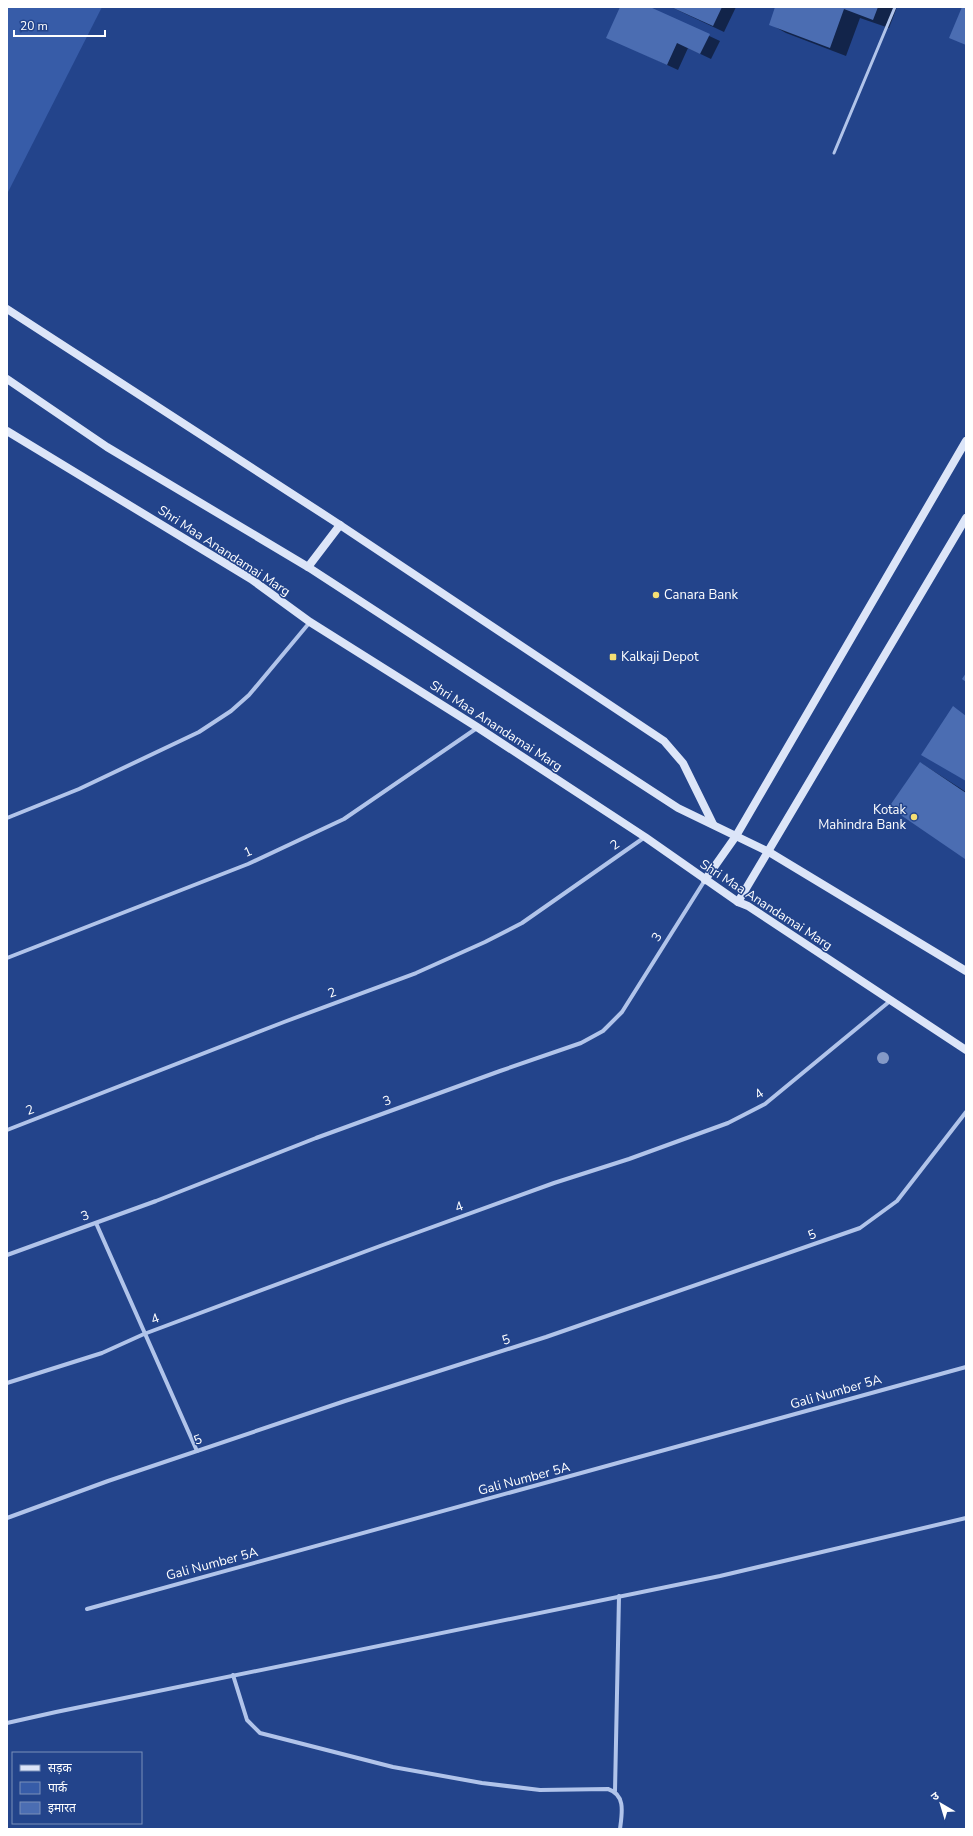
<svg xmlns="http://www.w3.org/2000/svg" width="973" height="1836" viewBox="0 0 973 1836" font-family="'Nunito Sans','Noto Sans Devanagari',sans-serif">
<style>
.green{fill:#375ca8}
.shadow{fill:#0007}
.building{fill:#4b6db2}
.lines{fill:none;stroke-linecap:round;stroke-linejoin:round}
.lane{stroke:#b1c4ea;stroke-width:3}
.street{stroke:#b1c4ea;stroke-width:4}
.secondary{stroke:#dce5f8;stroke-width:8}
.tree{fill:#859ac7}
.poi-dot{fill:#f5df74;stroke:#23448b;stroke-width:1.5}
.labels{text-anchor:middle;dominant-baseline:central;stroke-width:3;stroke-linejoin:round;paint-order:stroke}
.street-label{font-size:13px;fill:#fff;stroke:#23448b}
.poi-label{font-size:13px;fill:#fff;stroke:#23448b;text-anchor:start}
</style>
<rect width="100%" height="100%" fill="#23448b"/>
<polygon class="green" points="7,7 102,7 7,194"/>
<g class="shadow">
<polygon points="621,7 647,7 720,41 711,59 688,48 678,70 607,37"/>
<polygon points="671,7 736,7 724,32"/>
<polygon points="776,7 897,7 889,28 860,18 846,56 786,33 770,24"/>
<polygon points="921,763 966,792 966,858 891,807"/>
</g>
<g class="building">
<polygon points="620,7 650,7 710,34 700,54 677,43 667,65 606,38"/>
<polygon points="671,7 722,7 713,26"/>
<polygon points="775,7 878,7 873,20 844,9 830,48 769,25"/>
<polygon points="962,7 966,7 966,45 949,38"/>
<polygon points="966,673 966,682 962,679"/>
<polygon points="953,706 966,716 966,781 921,755"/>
<polygon points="920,762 966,793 965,859 889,807"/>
</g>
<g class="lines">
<polyline class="lane" points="834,153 895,7"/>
<g class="street">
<polyline points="7,818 79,789 199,732 231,711 249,695 310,622"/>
<polyline points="7,958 248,864 344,819 477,728"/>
<polyline points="7,1130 284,1022 416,973 485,942 522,923 645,837"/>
<polyline points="96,1223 197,1451"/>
<polyline points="7,1255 156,1201 316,1138 500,1071 581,1043 603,1031 622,1012 705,880"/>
<polyline points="7,1383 102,1353 144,1334 380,1246 554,1183 629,1159 728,1123 765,1104 890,1001"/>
<polyline points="7,1518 108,1481 345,1401 546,1337 860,1228 897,1201 966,1112"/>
<polyline points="87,1609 966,1367"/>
<path d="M233,1675L247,1720L260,1733L393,1767L482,1783L540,1790L608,1789C626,1795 622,1813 620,1829"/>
<polyline points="7,1723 56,1712 720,1576 966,1518"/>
<polyline points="615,1791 619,1596"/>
</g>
<g class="secondary">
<polyline points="7,309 340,525 664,741 683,763 713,824"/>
<polyline points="7,379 107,447 308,567 678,808 769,852 966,971"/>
<polyline points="7,431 251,579 310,622 477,727 645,837 738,902 748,906 966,1050"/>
<polyline points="308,567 340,525"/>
<polyline points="705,880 736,836 966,441"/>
<polyline points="738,902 966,518"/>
</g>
</g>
<circle class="tree" cx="883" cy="1058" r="6"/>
<g class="poi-dot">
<circle cx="656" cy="595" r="4"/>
<rect x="609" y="653" width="8" height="8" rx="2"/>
<circle cx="914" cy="817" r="4"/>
</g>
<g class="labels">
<g class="street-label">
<text transform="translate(224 551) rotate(33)">Shri Maa Anandamai Marg</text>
<text transform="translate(496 726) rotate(33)">Shri Maa Anandamai Marg</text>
<text transform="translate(615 845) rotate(-35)">2</text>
<text transform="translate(248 852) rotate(-24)">1</text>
<text transform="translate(766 905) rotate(33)">Shri Maa Anandamai Marg</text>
<text transform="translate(657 937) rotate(-58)">3</text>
<text transform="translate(332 993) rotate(-20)">2</text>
<text transform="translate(759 1094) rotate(-34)">4</text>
<text transform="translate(387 1101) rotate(-20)">3</text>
<text transform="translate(30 1110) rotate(-21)">2</text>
<text transform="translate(459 1207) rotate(-20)">4</text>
<text transform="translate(85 1216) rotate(-20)">3</text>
<text transform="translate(812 1235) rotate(-20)">5</text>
<text transform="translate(155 1319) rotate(-20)">4</text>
<text transform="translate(506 1340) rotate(-17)">5</text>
<text transform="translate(836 1392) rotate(-16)">Gali Number 5A</text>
<text transform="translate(198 1440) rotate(-19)">5</text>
<text transform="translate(524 1479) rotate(-15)">Gali Number 5A</text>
<text transform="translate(212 1564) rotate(-15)">Gali Number 5A</text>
</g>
<g class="poi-label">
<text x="664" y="595">Canara Bank</text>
<text x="621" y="657">Kalkaji Depot</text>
<text x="906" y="810" text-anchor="end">Kotak<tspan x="906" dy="15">Mahindra Bank</tspan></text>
</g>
</g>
<rect width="973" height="1836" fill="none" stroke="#ffffff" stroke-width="16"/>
<rect x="12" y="1752" width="130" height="72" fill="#23448b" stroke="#7b8fb9"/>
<rect x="20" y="1765" width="20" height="6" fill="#dce5f8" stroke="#7b8fb9"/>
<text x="48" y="1772" font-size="12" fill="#ffffff">सड़क</text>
<rect x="20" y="1782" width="20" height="12" fill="#375ca8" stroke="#7b8fb9"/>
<text x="48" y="1792" font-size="12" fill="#ffffff">पार्क</text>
<rect x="20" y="1802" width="20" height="12" fill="#4b6db2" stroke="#7b8fb9"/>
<text x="48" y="1812" font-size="12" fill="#ffffff">इमारत</text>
<g transform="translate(941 1804) rotate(322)" stroke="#23448b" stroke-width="3" paint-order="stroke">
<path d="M0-3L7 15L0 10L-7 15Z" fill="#ffffff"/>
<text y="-6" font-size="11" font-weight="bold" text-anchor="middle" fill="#ffffff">उ</text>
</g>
<path d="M14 30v6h91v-6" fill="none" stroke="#ffffff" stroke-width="2"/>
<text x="20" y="30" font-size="12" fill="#ffffff" stroke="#23448b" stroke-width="3" paint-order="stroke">20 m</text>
</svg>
